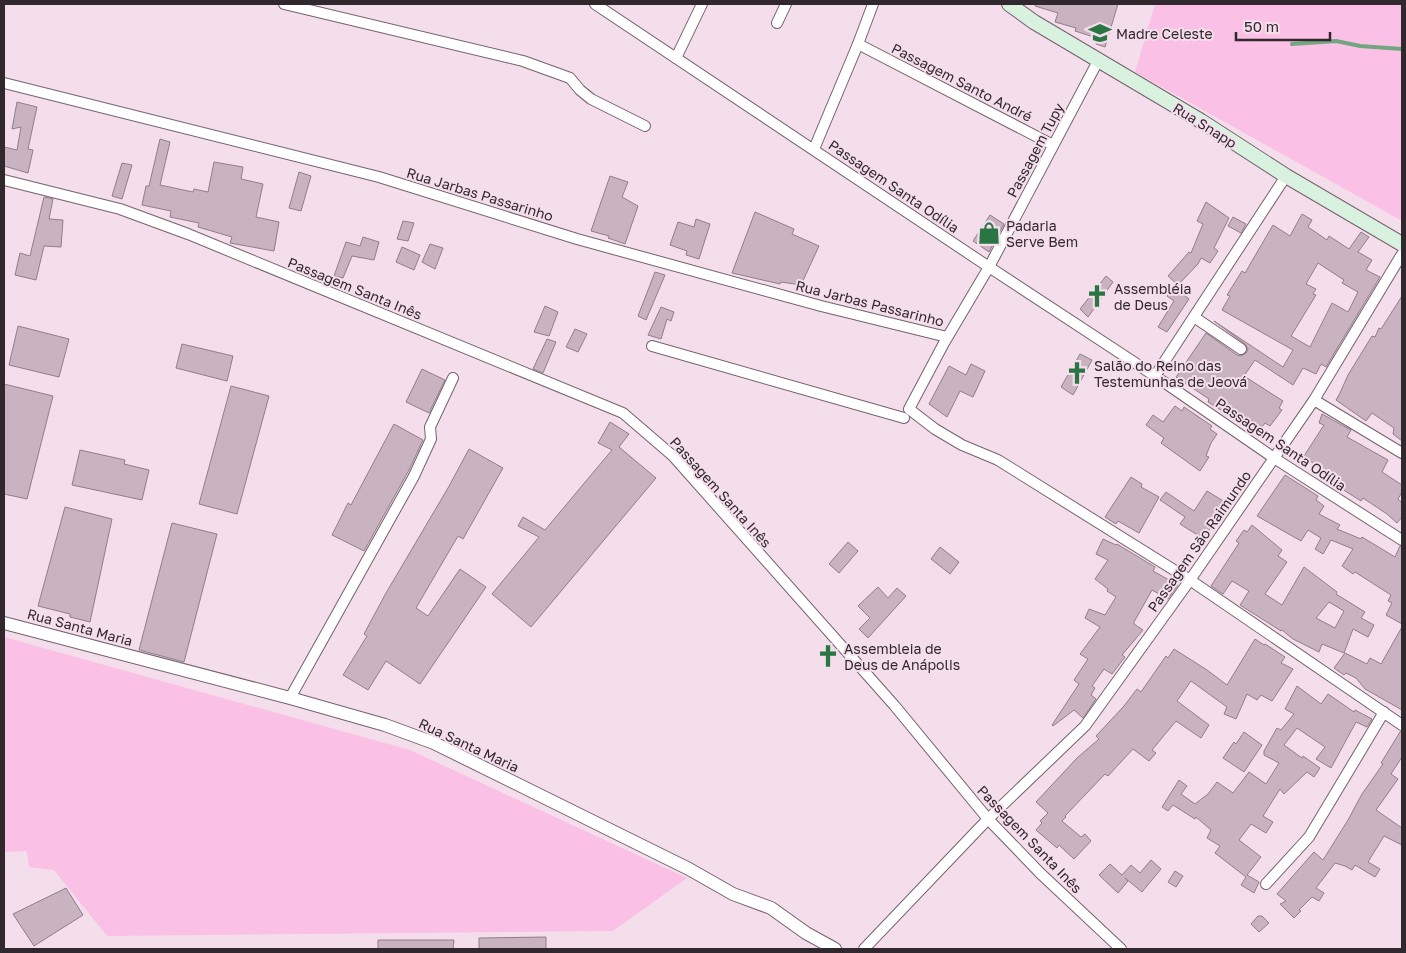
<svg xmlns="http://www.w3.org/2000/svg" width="1406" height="953" viewBox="0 0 1406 953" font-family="'Golos Text',sans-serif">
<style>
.green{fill:#fbc0e5}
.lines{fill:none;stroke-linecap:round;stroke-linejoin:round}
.stream{stroke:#73a680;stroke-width:4}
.building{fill:#c9b3c0;stroke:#927d8a;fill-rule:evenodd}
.minor-casing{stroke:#75616e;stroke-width:12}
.tertiary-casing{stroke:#75616e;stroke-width:14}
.secondary-casing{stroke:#75616e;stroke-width:16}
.minor{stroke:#fff;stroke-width:10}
.tertiary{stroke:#fff;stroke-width:12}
.secondary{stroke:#d9f2e0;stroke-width:14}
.labels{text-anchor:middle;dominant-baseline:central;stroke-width:4;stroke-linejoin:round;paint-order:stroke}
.poi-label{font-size:14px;fill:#31282e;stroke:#f5deec;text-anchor:start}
.street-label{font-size:14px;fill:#31282e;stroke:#f5deec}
</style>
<rect width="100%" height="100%" fill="#f5deec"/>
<g class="green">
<polygon points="1155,4 1402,4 1402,221 1135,72"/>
<polygon points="4,637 410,750 687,878 613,931 107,936 54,870 29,867 27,851 4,852"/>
</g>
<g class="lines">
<polyline class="stream" points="1292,44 1336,41 1360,46 1402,49"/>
</g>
<g class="building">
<polygon points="1035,4 1118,4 1105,47 1096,44 1097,38 1075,31 1076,28 1055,22 1058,13 1035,6"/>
<polygon points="17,102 37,107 28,149 33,150 28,173 4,166 4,147 17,150 21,127 12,129"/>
<polygon points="160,139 170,142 160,185 193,192 194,189 208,192 214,162 243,167 241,179 263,184 256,217 279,222 274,251 230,243 232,237 198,227 199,223 170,217 171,211 142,205 146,186 149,186"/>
<polygon points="122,163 132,165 122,199 112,196"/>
<polygon points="299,172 311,176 301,211 289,208"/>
<polygon points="610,176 628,182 622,197 638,206 625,244 608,238 609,236 591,231"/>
<polygon points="44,197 53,199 49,219 63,220 61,247 44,246 36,280 15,275 20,253 30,256"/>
<polygon points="1206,202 1229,218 1214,248 1218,251 1210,263 1201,258 1198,264 1178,285 1168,276 1189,252 1191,253 1203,224 1197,221"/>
<polygon points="755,212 794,229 792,234 819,246 801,285 781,282 780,284 732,273"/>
<path d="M1302,214L1312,220L1308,227L1327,240L1329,236L1349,249L1361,232L1369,237L1358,252L1372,260L1366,270L1380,277L1326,367L1321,364L1316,374L1303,368L1293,385L1255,360L1244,376L1283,401L1279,408L1282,410L1270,426L1265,423L1262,427L1228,406L1224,412L1208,402L1209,399L1176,377L1206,333L1237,355L1241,356L1246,353L1248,349L1245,344L1214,321L1283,367L1293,350L1222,310L1230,296L1227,295L1242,271L1245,273L1273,225L1290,236ZM1318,263L1344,280L1342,283L1358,292L1348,312L1332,303L1310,347L1291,336L1316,295L1313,294L1316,289L1306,284Z"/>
<polygon points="990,215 1004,224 989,252 973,241"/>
<polygon points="1233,217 1246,224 1241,233 1228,226"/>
<polygon points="696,219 710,224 699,259 686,255 687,251 670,245 678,222 694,227"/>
<polygon points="403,221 414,223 408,241 397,239"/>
<polygon points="363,237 379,242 374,260 352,256 343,278 334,276 346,242 360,246"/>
<polygon points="430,244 443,248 435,269 422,262"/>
<polygon points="402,247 420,255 414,270 396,262"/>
<polygon points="655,272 665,275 646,320 638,316"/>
<polygon points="1106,276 1113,282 1088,317 1080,309"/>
<polygon points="1174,287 1189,299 1167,332 1158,327 1174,301 1167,296"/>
<polygon points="1402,296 1402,441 1393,434 1394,428 1372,413 1366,421 1336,400 1340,393 1348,375 1372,336 1375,337 1379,328 1381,329"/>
<polygon points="545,306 558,312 549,336 534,332"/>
<polygon points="661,307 674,312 671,321 667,319 661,339 648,335"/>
<polygon points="18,326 69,339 59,377 9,365"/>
<polygon points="575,329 587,334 578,352 566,347"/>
<polygon points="547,339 556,342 543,373 533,369"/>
<polygon points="182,344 233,356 227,381 176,368"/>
<polygon points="1080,354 1092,360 1073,395 1061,387"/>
<polygon points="971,364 985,371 973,397 960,391 947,417 929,404 949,366 966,375"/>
<polygon points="422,369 445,380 429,413 406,402"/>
<polygon points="4,384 53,396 27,499 4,494"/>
<polygon points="231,386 269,396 237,514 199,504"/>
<polygon points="1175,406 1182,411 1184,407 1212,426 1210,429 1217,434 1211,443 1206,456 1209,457 1200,471 1161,443 1164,438 1146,425 1153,415 1163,422"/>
<polygon points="1322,414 1351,430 1347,437 1388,460 1382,472 1402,485 1402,492 1398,499 1402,503 1402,517 1397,523 1387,514 1363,498 1361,501 1342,489 1332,479 1330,482 1316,473 1319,468 1304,456 1324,425 1319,423"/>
<polygon points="610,422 629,434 619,447 656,478 531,627 492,594 539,537 518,526 523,517 545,530 612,450 598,443"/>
<polygon points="394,424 423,440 409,470 364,551 332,535 348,503 351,505"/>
<polygon points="469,449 503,468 463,539 458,536 416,608 428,616 460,569 486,587 420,684 386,661 368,690 343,675 367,636 364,634 386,593 448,488"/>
<polygon points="80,450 125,460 124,464 149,470 142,500 72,485"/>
<polygon points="1285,475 1318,496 1316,500 1324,506 1319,514 1340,525 1337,529 1361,539 1362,537 1395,557 1400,546 1402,547 1402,624 1386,615 1392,603 1388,601 1391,595 1355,572 1353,574 1342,566 1353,549 1331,540 1323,554 1315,549 1321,538 1308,530 1301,541 1257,516"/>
<polygon points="1131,477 1142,484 1141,487 1159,497 1139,533 1118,521 1116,524 1105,517"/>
<polygon points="1207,491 1225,502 1211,523 1213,524 1204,539 1180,524 1185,517 1160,500 1166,492 1194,511"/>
<polygon points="65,507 112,519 90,622 70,617 70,614 38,606"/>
<polygon points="172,523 217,534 184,662 139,650"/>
<path d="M1252,525L1282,550L1278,556L1287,562L1265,594L1282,605L1304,567L1337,592L1336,594L1365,612L1361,618L1374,625L1368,637L1353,629L1344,653L1322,644L1319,652L1293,639L1282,630L1281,631L1240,605L1249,591L1232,581L1223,594L1211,586L1239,543L1236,541L1244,530L1247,532ZM1329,602L1344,611L1335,628L1316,618Z"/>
<polygon points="1103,539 1116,545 1117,544 1155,567 1153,571 1178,585 1168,599 1152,590 1134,622 1134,624 1143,630 1122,655 1125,657 1112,674 1104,669 1092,686 1095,688 1091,695 1096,699 1083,718 1074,710 1053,726 1052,725 1079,684 1074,680 1088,659 1080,654 1100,627 1085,618 1089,609 1105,615 1116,597 1107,591 1108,589 1095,579 1108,560 1096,554"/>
<polygon points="848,542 858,551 839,573 829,564"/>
<polygon points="940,547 959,562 950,574 931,559"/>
<polygon points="878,587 888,598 897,588 906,596 868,638 859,629 870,618 858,606"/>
<polygon points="1402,627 1402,710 1365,689 1356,678 1346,673 1344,675 1334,668 1345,653 1367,664 1370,658 1381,664"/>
<polygon points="1255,639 1264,645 1265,644 1285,657 1281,663 1293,669 1272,701 1261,695 1257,700 1247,694 1236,719 1224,714 1227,707 1191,681 1177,701 1209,725 1201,738 1176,721 1152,750 1156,753 1149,761 1133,749 1108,776 1105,774 1065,816 1066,817 1062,821 1081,837 1085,834 1091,841 1074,859 1059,845 1057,848 1036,830 1042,823 1040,821 1048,813 1036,802 1077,758 1099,739 1096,736 1124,706 1137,689 1141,692 1166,656 1168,658 1174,649 1207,670 1227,685"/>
<polygon points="1297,686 1321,704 1328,694 1354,712 1355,710 1372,719 1367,727 1356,722 1331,768 1316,759 1325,747 1297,728 1284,745 1302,758 1303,756 1320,768 1314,777 1307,772 1284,794 1280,789 1263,816 1273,822 1266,833 1251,824 1239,840 1261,857 1247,875 1259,882 1254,893 1241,885 1246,877 1215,853 1220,846 1207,838 1211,830 1196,817 1195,819 1173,805 1168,811 1162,807 1179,780 1187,786 1181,794 1195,804 1208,794 1217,782 1233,793 1249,772 1266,784 1279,763 1264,755 1264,751 1277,728 1281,730 1294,714 1285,709"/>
<polygon points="1244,732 1262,745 1244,772 1223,758 1234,742 1236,744"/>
<polygon points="1400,732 1402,732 1402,757 1391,774 1398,779 1376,810 1402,828 1402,845 1384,836 1368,862 1380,869 1375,877 1355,865 1352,870 1345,866 1335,863 1316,888 1324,893 1319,901 1312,897 1299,910 1301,911 1294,918 1280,904 1286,901 1277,894 1314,852 1323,860 1348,820 1362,794 1383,764 1381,763"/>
<polygon points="1151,860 1161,869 1142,892 1125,878 1128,881 1118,893 1099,875 1110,864 1122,875 1131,865 1140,873"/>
<polygon points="1175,871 1183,876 1176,887 1168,882"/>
<polygon points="66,888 83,915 34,946 13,914"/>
<polygon points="1258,916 1262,916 1269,923 1259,932 1251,924"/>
<polygon points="546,937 546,949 479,949 479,938"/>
<polygon points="378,940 454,940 453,949 378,949"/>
</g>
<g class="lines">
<defs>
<g id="minor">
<polyline points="284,4 523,61 570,78 580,90 591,99 645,126"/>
<polyline points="595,4 989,267 1155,376 1274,458 1402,540"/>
<polyline points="777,23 786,4"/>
<polyline points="858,44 1053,145"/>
<polyline points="676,58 702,4"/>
<polyline points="1098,61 989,267 944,343 909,409 935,429 962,445 998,460 1190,580 1402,725"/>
<polyline points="4,83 379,177 577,239 821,306 947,337"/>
<polyline points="814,149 858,44 873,4"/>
<polyline points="4,180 120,209 188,234 623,413 673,456 894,705 988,819 1040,873 1121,949"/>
<polyline points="1194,317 1241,349"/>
<polyline points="652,346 904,418"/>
<polyline points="1155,376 1286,176"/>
<polyline points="1314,400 1402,453"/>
<polyline points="290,698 414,476 431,439 430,427 453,378"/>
<polyline points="1266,884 1309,837 1384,712"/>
<polyline points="864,949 988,819 1085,726 1190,580 1314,400 1402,254"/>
</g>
<polyline id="tertiary" points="4,623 290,698 385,725 434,743 689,869 733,894 771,908 806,933 835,949"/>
<polyline id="secondary" points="1009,4 1034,22 1201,121 1286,176 1402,244"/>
</defs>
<use href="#minor" class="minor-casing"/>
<use href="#tertiary" class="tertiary-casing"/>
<use href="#secondary" class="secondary-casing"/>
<use href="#minor" class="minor"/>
<use href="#tertiary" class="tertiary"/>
<use href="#secondary" class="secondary"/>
</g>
<defs>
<symbol id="school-bare" viewBox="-9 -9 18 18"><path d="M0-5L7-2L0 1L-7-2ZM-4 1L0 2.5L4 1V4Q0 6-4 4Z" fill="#297543" stroke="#f5deec" stroke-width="2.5" paint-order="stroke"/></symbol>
<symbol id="shop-bare" viewBox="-9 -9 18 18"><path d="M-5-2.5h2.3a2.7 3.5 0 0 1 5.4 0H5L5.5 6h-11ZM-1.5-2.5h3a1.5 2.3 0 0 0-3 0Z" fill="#297543" stroke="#f5deec" stroke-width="2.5" paint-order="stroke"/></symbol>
<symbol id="church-bare" viewBox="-9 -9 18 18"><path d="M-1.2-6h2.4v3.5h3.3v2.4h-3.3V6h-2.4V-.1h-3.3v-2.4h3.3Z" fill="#297543" stroke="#f5deec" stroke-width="2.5" paint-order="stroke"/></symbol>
</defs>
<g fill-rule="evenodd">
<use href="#school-bare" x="1084" y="17" width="32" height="32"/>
<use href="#shop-bare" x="973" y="217" width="32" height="32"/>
<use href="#church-bare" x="1081" y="280" width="32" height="32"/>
<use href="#church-bare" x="1061" y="357" width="32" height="32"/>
<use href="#church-bare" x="812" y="640" width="32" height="32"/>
</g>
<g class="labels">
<g class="poi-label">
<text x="1116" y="33">Madre Celeste</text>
<text x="1006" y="225">Padaria<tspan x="1006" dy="16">Serve Bem</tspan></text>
<text x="1114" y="288">Assembléia<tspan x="1114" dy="16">de Deus</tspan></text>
<text x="1094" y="365">Salão do Reino das<tspan x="1094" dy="16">Testemunhas de Jeová</tspan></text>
<text x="844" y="648">Assembleia de<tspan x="844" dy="16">Deus de Anápolis</tspan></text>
</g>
<g class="street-label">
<text transform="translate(962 82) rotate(27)">Passagem Santo André</text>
<text transform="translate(1205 125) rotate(32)">Rua Snapp</text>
<text transform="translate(1035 150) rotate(-62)">Passagem Tupy</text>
<text transform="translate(894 186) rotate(34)">Passagem Santa Odília</text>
<text transform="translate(480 194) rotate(17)">Rua Jarbas Passarinho</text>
<text transform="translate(355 288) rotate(22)">Passagem Santa Inês</text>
<text transform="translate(870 303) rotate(14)">Rua Jarbas Passarinho</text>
<text transform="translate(1281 444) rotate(34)">Passagem Santa Odília</text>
<text transform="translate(721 492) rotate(48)">Passagem Santa Inês</text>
<text transform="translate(1199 541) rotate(-55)">Passagem São Raimundo</text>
<text transform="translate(80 627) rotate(15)">Rua Santa Maria</text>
<text transform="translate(469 745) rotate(25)">Rua Santa Maria</text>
<text transform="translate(1030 839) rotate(46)">Passagem Santa Inês</text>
</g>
</g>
<rect width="1406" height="953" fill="none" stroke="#31282e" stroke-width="10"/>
<path d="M1236 32v8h94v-8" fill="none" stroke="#31282e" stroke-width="2.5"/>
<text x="1244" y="32" font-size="15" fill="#31282e" stroke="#f5deec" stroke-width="4" paint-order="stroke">50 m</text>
</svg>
